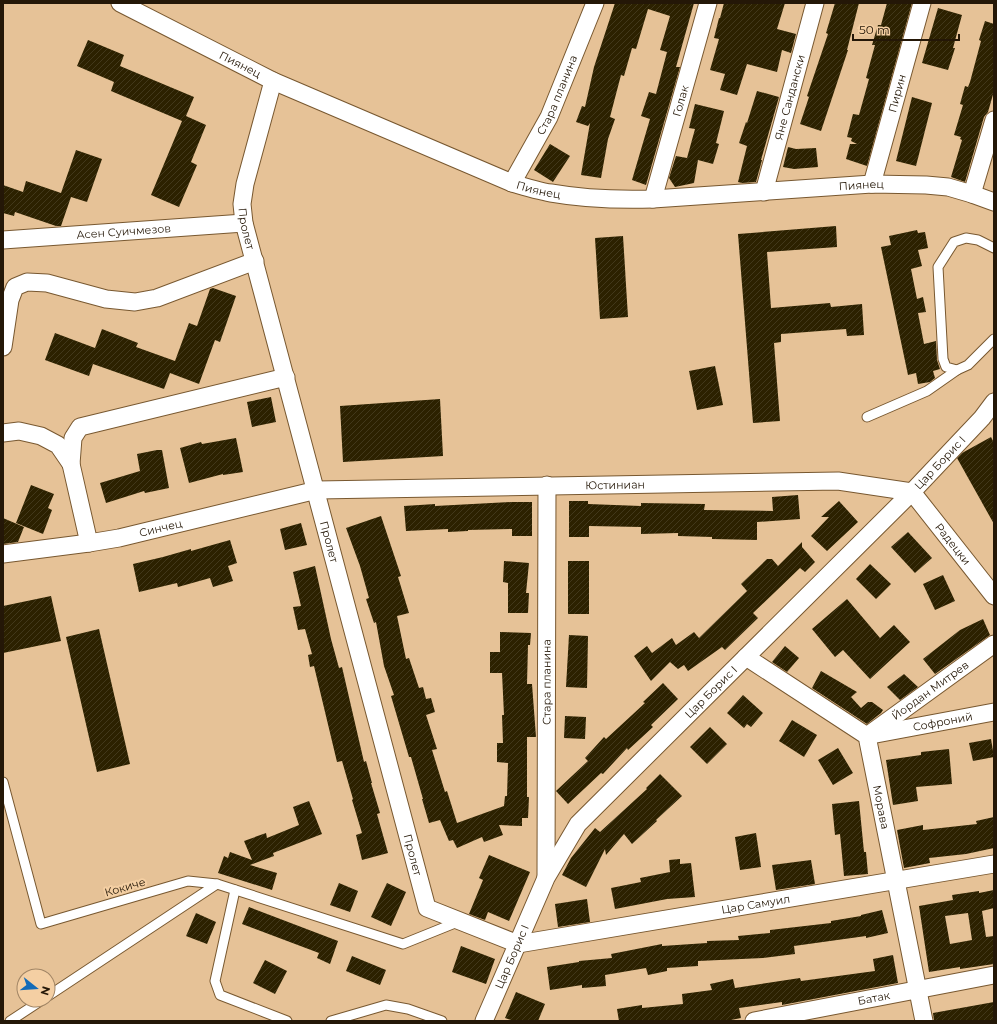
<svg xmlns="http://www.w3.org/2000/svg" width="997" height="1024" viewBox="0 0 997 1024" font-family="Montserrat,sans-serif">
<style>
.building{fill:url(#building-hatch);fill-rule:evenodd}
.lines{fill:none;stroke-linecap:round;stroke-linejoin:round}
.lane-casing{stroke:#785830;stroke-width:11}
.street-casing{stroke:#785830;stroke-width:19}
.lane{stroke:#fff;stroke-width:9}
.street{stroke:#fff;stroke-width:17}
.labels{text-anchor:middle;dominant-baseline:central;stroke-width:4;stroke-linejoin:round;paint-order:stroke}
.street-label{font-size:11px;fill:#241707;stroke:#f4cfa3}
</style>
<defs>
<pattern id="building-hatch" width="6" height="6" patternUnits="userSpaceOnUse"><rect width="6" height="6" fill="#2c2100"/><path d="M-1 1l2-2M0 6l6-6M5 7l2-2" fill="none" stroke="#42381b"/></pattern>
</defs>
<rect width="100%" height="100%" fill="#e6c297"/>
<g class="building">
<polygon points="615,3 694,3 676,67 680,67 646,185 632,180 650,119 641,116 649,92 656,94 667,52 660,50 670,16 648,9 636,49 632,48 624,76 621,75 610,117 615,119 608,139 601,178 581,175 590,123 588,126 576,122 582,106 585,107 594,67"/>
<polygon points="724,3 785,3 777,29 796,34 791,53 782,50 777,72 747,64 737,95 720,90 725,74 710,70 719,39 714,38 719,18 720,18"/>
<polygon points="835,3 859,3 847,50 848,50 821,131 800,124 809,97 807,96 828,34 826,33"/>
<polygon points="887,3 912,3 867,166 846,159 850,144 857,144 851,141 852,138 847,137 853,114 859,115 869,79 866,78 875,45 872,45 878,25 881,25"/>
<polygon points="938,8 962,15 953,48 955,48 948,70 922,63"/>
<polygon points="985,21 994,24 994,91 988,112 984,117 965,182 951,177 962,140 960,139 961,137 954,135 963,105 960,104 965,86 968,87 970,82 981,41 979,40"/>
<polygon points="88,40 124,55 120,66 194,97 186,116 206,125 191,162 197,165 179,207 151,195 182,121 111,91 114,82 77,66"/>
<polygon points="757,91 779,97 761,160 762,160 756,182 742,183 738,182 747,146 739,143 746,122 747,123"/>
<polygon points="912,97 932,103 916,166 896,161"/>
<polygon points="695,104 724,111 716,143 719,144 713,164 698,160 694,183 675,187 669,178 676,156 687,158 695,129 689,128"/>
<polygon points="550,144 570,156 553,182 534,170"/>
<polygon points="788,147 796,149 816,148 818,167 794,169 783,167"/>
<polygon points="76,150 102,159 87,202 71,197 61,226 56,226 15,212 14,216 3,213 3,185 23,192 26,181 61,193"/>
<polygon points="836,226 837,247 767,252 771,308 830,303 831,307 862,304 864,335 847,336 846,329 781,334 781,342 774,343 780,421 753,423 738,234"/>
<polygon points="917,230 918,233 925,232 928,248 918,250 922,266 911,269 917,299 923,297 926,312 918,313 924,344 936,341 937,360 940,369 933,371 935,378 930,382 918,384 916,373 908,375 881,247 891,245 889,236"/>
<polygon points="623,236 628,317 600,319 595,238"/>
<polygon points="213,288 236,296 220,342 215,340 199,384 170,373 164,389 93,364 89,376 45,360 55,333 95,348 102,329 138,343 136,347 175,361 189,323 197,326 210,289"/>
<polygon points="715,366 723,405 697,410 689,371"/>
<polygon points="271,397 276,422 252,427 247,402"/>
<polygon points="440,399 443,456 343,462 340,406"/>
<polygon points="991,437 994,443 994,524 957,458 962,453"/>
<polygon points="236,438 243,472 223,475 223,474 189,483 180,448 201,442 202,444"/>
<polygon points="157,450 162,450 169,488 145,493 144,491 106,503 100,483 140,471 137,454"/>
<polygon points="31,485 54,494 48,508 52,510 43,534 16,523"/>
<polygon points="798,495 800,519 757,522 757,540 712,539 712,537 678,536 678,533 641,534 641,527 589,526 589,537 569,537 569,501 588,501 588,504 641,506 641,503 705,504 704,510 773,511 772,497"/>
<polygon points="839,501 858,522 827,551 811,536 829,517 821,517"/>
<polygon points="512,502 532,502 532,536 512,536 512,529 468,530 468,531 448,532 448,529 406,531 404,506 435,504 435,506"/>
<polygon points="381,516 401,576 398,577 409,613 397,616 406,659 409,658 419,688 423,687 426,699 431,698 435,712 426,715 437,749 432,750 445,792 447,791 457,823 504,806 505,796 507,796 508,763 497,762 497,743 503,743 502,715 504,715 502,673 490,673 490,652 500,652 500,632 531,633 530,645 528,645 527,684 532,684 536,737 527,737 527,797 529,797 528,818 522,818 522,826 499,825 503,835 484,842 482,837 457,848 453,840 449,841 440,820 429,823 422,799 423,799 411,757 409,757 391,696 394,695 384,666 376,622 374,623 366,599 369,598 360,566 346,528"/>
<polygon points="3,518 24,527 18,542 3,544"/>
<polygon points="301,523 307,545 285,550 280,529"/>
<polygon points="908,532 932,558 915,573 891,547"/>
<polygon points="230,540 237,563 228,566 233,581 213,587 210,578 178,587 177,583 139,592 133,564 163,557 191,549 191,551"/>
<polygon points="802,542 802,547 815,562 805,572 800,568 753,613 758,618 725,650 722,647 688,671 684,665 678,669 670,662 651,681 634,656 647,646 652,653 672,638 676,645 694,632 699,638 747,591 741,584 767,559 772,559 778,566"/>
<polygon points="504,561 529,563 526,593 529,593 528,613 508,613 508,583 503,582"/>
<rect x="568" y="561" width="21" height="53"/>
<polygon points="870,564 891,584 876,599 856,579"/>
<polygon points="315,566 331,639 339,668 342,667 364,762 366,761 372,783 371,783 380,813 377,814 388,853 362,860 356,835 362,833 352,800 353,799 342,761 337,762 314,666 310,667 308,655 312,654 305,629 298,630 293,607 301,606 293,572"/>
<polygon points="943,575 955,601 935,610 923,584"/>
<polygon points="51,596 61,641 3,653 3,606"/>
<polygon points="847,599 880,638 894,625 910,642 870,679 843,650 835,657 812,629"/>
<polygon points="983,619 990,635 935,674 923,659 960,630"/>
<polygon points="99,629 130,764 97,772 66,637"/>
<polygon points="569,635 588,636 587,688 566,687"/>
<polygon points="785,646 799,658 787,672 772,662"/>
<polygon points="821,671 857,692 851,697 861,708 868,702 872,702 883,710 881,713 867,724 812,688"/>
<polygon points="904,674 918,687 900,700 887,687"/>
<polygon points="663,683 678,699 651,725 653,727 628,750 627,748 603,774 601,773 568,804 556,791 588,761 585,758 604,737 606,739 645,703 643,702"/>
<polygon points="743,695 763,713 751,727 747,724 744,728 727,713"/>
<polygon points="565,716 586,717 585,739 564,738"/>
<polygon points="792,720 817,735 804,757 779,741"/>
<polygon points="710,727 727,744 707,764 690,747"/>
<polygon points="991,739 994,757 973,761 969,743"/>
<polygon points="838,748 853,773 833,785 818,760"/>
<polygon points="949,749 952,784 916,787 918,801 893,805 886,760 921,755 921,752"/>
<polygon points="660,774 682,796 656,820 657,821 632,844 624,834 606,855 605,849 586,887 562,875 571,858 595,828 600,832 647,789 646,788"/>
<polygon points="309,801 322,834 273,853 274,856 250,865 277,873 272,890 218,873 224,856 228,858 230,852 252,860 244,841 266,833 267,838 299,825 293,807"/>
<polygon points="859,801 864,852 866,852 868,874 844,876 840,834 835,835 832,804"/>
<polygon points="994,817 994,848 966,854 929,858 930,863 904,868 897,830 923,825 923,830 977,824 976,821"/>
<polygon points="756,833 761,867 740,870 735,837"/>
<polygon points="489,855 530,872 509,921 488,912 485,920 469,914 483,880 479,878"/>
<polygon points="680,859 680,864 691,863 695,897 667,899 615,909 611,888 641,882 640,878 670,872 669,860"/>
<polygon points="811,860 815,884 776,890 772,865"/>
<polygon points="339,883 358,891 350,912 330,905"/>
<polygon points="387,883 406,892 391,926 371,917"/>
<path d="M994,890V908L982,911L986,937L994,936V964L960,969V967L929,972L919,906L953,900L952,895L979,891V893ZM968,913L972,940L950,944L945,916Z"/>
<polygon points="587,899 590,922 558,927 555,904"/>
<polygon points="249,907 338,941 330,964 317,958 319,953 242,924"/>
<polygon points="882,910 888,933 866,938 866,936 794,946 795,954 763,958 698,961 698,966 667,968 667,971 648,975 646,968 605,975 606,986 582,988 582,985 550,990 547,967 579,962 579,961 612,958 611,954 662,944 662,946 707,943 707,941 739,940 738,936 770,933 770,930 831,923 831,921 861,916 861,915"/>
<polygon points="196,913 216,922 207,944 186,936"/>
<polygon points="461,946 495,959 486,984 452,972"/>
<polygon points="893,955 898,983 782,1005 782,1002 739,1008 741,1018 726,1021 619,1021 617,1009 642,1005 642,1008 683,1004 682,994 712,990 710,984 733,979 735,988 800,978 801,981 875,971 873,959"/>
<polygon points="352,956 386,970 380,985 346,971"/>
<polygon points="265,960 287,971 275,994 253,983"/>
<polygon points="516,992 545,1004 538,1021 514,1021 505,1018"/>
<polygon points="994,1002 994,1021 934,1021 933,1013"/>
</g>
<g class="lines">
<defs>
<g id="lane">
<polyline points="994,248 978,240 966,238 954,242 938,267 943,359 946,367 957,370 968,365 994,339"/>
<polyline points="867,417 927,391 957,370"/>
<polyline points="3,782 41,924 188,881 217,884"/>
<polyline points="235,890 215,981 220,995 287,1021"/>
<polyline points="48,996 217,884 403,944 460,921"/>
<polyline points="10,1021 42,1000"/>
<polyline points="331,1021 386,1005 408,1009 442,1021"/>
</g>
<g id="street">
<path id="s1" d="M120,3L273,81L512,183C525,187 538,191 551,193C585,199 619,200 653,199L872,184L926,185L948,187L972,194L994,202"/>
<path id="s2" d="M273,81L245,184L242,204L244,223L427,908L518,944L994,864"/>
<path id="s3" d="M512,183L549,117L595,3"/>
<path id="s4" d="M872,184L922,3"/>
<path id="s5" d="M764,192L815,3"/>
<polyline points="972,194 994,120"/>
<path id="s6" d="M653,199L708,3"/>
<path id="s7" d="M3,240L244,223"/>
<polyline points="3,347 10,300 15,287 27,282 47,283 106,299 135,302 157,298 255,261"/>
<polyline points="3,433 19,431 41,436 58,445 71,464"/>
<polyline points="89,543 71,464 73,438 80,427 286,377"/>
<path id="s8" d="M3,554L89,543L119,538L317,490L838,481L912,492L994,596"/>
<path id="s9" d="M746,657L867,736L924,1021"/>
<path id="s10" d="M871,735L994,712"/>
<path id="s11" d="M867,736L994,644"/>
<path id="s12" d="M546,877L547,485"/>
<path id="s13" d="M484,1021L546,878L578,824L912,492L982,418L994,402"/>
<path id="s14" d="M754,1021L994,975"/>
</g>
</defs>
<use href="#lane" class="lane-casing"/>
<use href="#street" class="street-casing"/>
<use href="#lane" class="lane"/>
<use href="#street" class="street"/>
</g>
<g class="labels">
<g class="street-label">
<text stroke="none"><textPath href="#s1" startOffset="135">Пиянец</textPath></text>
<text stroke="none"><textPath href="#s4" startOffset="94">Пирин</textPath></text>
<text stroke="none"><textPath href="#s3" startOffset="99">Стара планина</textPath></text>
<text stroke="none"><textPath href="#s5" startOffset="98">Яне Сандански</textPath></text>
<text stroke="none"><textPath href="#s6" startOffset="102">Голак</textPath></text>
<text stroke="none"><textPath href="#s1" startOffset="783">Пиянец</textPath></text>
<text stroke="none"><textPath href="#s1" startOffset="459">Пиянец</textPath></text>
<text stroke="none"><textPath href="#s2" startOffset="152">Пролет</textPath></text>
<text stroke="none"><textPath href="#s7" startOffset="121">Асен Суичмезов</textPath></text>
<text stroke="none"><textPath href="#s13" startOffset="730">Цар Борис I</textPath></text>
<text stroke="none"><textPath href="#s8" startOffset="619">Юстиниан</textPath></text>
<text stroke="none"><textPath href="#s8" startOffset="160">Синчец</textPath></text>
<text stroke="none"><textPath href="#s2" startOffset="476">Пролет</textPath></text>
<text stroke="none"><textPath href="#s8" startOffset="983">Радецки</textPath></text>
<text stroke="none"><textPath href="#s12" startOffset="195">Стара планина</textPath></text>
<text stroke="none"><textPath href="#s11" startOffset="78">Йордан Митрев</textPath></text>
<text stroke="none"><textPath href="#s13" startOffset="406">Цар Борис I</textPath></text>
<text stroke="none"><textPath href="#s10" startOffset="73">Софроний</textPath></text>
<text stroke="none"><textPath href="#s9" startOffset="217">Морава</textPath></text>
<text stroke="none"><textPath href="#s2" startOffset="800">Пролет</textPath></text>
<text transform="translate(125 887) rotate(-16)">Кокиче</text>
<text stroke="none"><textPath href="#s2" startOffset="1194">Цар Самуил</textPath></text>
<text stroke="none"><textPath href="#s13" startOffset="70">Цар Борис I</textPath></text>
<text stroke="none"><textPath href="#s14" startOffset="122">Батак</textPath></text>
</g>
</g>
<rect width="997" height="1024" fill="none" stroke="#241707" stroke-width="8"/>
<g transform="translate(36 988) rotate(107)"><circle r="19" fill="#f4cfa3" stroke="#a18565"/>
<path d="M0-3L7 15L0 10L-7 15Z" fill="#136bb8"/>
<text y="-6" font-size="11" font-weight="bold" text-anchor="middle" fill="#241707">N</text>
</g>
<path d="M853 34v6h106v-6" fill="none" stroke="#241707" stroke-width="2"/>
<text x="859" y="34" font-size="12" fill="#241707" stroke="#f4cfa3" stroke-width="3" paint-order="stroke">50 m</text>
</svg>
